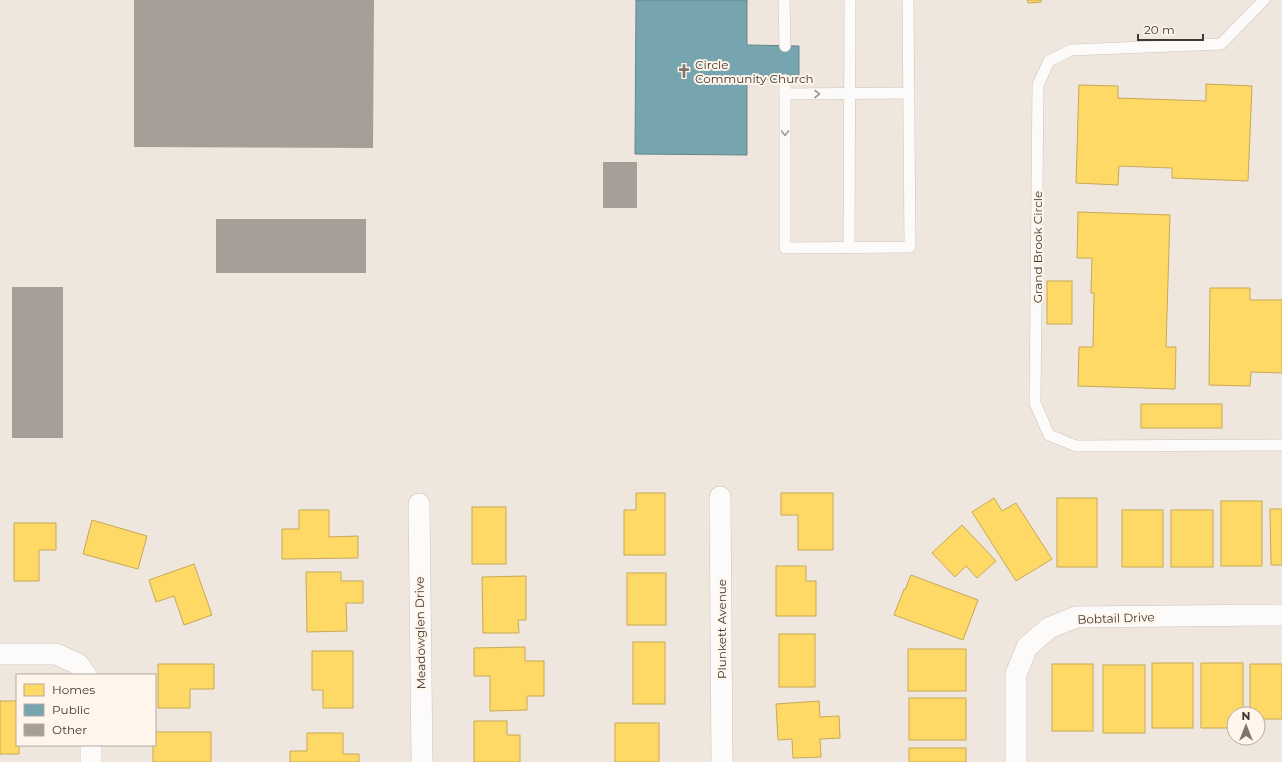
<svg xmlns="http://www.w3.org/2000/svg" width="1282" height="762" viewBox="0 0 1282 762" font-family="Montserrat,sans-serif">
<style>
.homes{fill:#ffd966;stroke:#c6a957}
.public{fill:#76a5af;stroke:#66858a}
.building{fill:#a69f98}
.lines{fill:none;stroke-linecap:round;stroke-linejoin:round}
.lane-casing{stroke:#ccc4bd;stroke-width:12}
.street-casing{stroke:#ccc4bd;stroke-width:22}
.lane{stroke:#fdfbfa;stroke-width:11}
.street{stroke:#fdfbfa;stroke-width:21}
.oneway{stroke:#9e9a96}
.labels{text-anchor:middle;dominant-baseline:central;stroke-width:4;stroke-linejoin:round;paint-order:stroke}
.poi-label{font-size:12px;fill:#403933;stroke:#fff5ea;text-anchor:start}
.street-label{font-size:12px;fill:#403933;stroke:#fff5ea}
</style>
<rect width="100%" height="100%" fill="#efe6dd"/>
<g class="homes">
<polygon points="1027,0 1041,0 1041,2 1028,3"/>
<polygon points="1206,84 1252,86 1248,181 1172,178 1172,168 1119,166 1118,185 1076,183 1079,85 1118,86 1118,98 1206,101"/>
<polygon points="1078,212 1170,215 1166,347 1176,347 1175,389 1078,386 1079,347 1093,347 1094,293 1091,293 1092,258 1077,258"/>
<rect x="1047" y="281" width="25" height="43"/>
<polygon points="1210,288 1250,288 1250,300 1282,300 1282,373 1251,372 1250,386 1209,385"/>
<rect x="1141" y="404" width="81" height="24"/>
<polygon points="636,493 665,493 665,555 624,555 624,510 636,510"/>
<polygon points="781,493 833,493 833,550 798,550 798,515 781,515"/>
<polygon points="994,498 1002,511 1016,503 1052,559 1016,581 972,512"/>
<rect x="1057" y="498" width="40" height="69"/>
<rect x="1221" y="501" width="41" height="65"/>
<rect x="472" y="507" width="34" height="57"/>
<polygon points="1270,509 1282,509 1282,565 1271,565"/>
<polygon points="299,510 329,510 329,537 358,536 358,558 282,559 282,529 299,529"/>
<rect x="1122" y="510" width="41" height="57"/>
<rect x="1171" y="510" width="42" height="57"/>
<polygon points="92,520 147,536 138,569 83,554"/>
<polygon points="14,523 56,523 56,550 39,550 39,581 14,581"/>
<polygon points="962,525 996,561 977,578 966,566 955,577 932,553"/>
<polygon points="194,564 212,615 184,625 174,596 156,602 149,580"/>
<polygon points="776,566 806,566 806,581 816,581 816,616 776,616"/>
<polygon points="306,572 341,572 341,581 363,581 363,603 346,603 347,631 307,632"/>
<rect x="627" y="573" width="39" height="52"/>
<polygon points="911,575 978,600 963,640 894,615 904,589 905,590"/>
<polygon points="526,576 526,620 518,620 519,633 483,633 482,577"/>
<rect x="779" y="634" width="36" height="53"/>
<rect x="633" y="642" width="32" height="62"/>
<polygon points="525,647 525,661 544,661 544,696 527,696 527,710 490,711 490,676 474,676 474,648"/>
<rect x="908" y="649" width="58" height="42"/>
<polygon points="312,651 353,651 353,708 323,708 323,690 312,690"/>
<rect x="1152" y="663" width="41" height="65"/>
<polygon points="1201,663 1243,663 1243,714 1234,714 1234,728 1201,728"/>
<polygon points="158,664 214,664 214,689 190,689 190,708 158,708"/>
<rect x="1052" y="664" width="41" height="67"/>
<polygon points="1250,664 1282,664 1282,719 1258,719 1258,714 1250,714"/>
<rect x="1103" y="665" width="42" height="68"/>
<rect x="909" y="698" width="57" height="42"/>
<polygon points="0,701 17,701 17,745 19,745 19,754 0,754"/>
<polygon points="819,701 820,717 839,716 840,738 820,739 821,757 793,758 792,739 778,740 776,704"/>
<polygon points="474,721 507,721 507,735 520,735 520,762 474,762"/>
<rect x="615" y="723" width="44" height="39"/>
<polygon points="155,732 211,732 211,762 153,762 153,745 155,745"/>
<polygon points="307,733 343,733 343,754 359,754 359,762 290,762 290,751 307,751"/>
<rect x="909" y="748" width="57" height="14"/>
</g>
<polygon class="public" points="636,0 747,0 747,45 799,46 799,80 747,79 747,155 635,154"/>
<g class="building">
<polygon points="134,0 374,0 373,148 134,147"/>
<rect x="603" y="162" width="34" height="46"/>
<rect x="216" y="219" width="150" height="54"/>
<rect x="12" y="287" width="51" height="151"/>
</g>
<g class="lines">
<defs>
<g id="lane">
<polyline points="784,0 785,46"/>
<polyline points="1264,0 1221,44 1071,50 1049,61 1038,85 1035,403 1049,435 1076,446 1282,445"/>
<polyline points="785,80 785,248 910,247 908,0"/>
<polyline points="785,94 909,93"/>
<polyline points="849,248 850,0"/>
</g>
<g id="street">
<polyline points="720,497 722,762"/>
<polyline points="419,504 422,762"/>
<polyline points="0,654 56,654 78,664 86,675"/>
<polyline points="91,745 91,762"/>
<polyline points="1016,762 1016,674 1027,647 1049,628 1076,617 1282,615"/>
</g>
</defs>
<use href="#lane" class="lane-casing"/>
<use href="#street" class="street-casing"/>
<use href="#lane" class="lane"/>
<use href="#street" class="street"/>
</g>
<defs><path id="oneway-chevron" d="M-2-3.5L2.5 0L-2 3.5" fill="none" stroke-width="1.6" stroke-linecap="round" stroke-linejoin="round"/></defs>
<g class="oneway">
<use href="#oneway-chevron" transform="translate(817 94)"/>
<use href="#oneway-chevron" transform="translate(785 133) rotate(90)"/>
</g>
<defs>
<symbol id="church-bare" viewBox="-9 -9 18 18"><path d="M-1.2-6h2.4v3.5h3.3v2.4h-3.3V6h-2.4V-.1h-3.3v-2.4h3.3Z" fill="#7d766e" stroke="#fff5ea" stroke-width="2.5" paint-order="stroke"/></symbol>
</defs>
<g fill-rule="evenodd">
<use href="#church-bare" x="674" y="61" width="20" height="20"/>
</g>
<g class="labels">
<g class="poi-label">
<text x="695" y="64">Circle<tspan x="695" dy="14">Community Church</tspan></text>
</g>
<g class="street-label">
<text transform="translate(1037 247) rotate(-90)">Grand Brook Circle</text>
<text transform="translate(1116 618) rotate(-2)">Bobtail Drive</text>
<text transform="translate(721 629) rotate(-90)">Plunkett Avenue</text>
<text transform="translate(420 633) rotate(-91)">Meadowglen Drive</text>
</g>
</g>
<rect x="16" y="674" width="140" height="72" fill="#fff5ea" stroke="#b3aaa1"/>
<rect x="24" y="684" width="20" height="12" fill="#ffd966" stroke="#b3aaa1"/>
<text x="52" y="694" font-size="12" fill="#403933">Homes</text>
<rect x="24" y="704" width="20" height="12" fill="#76a5af" stroke="#b3aaa1"/>
<text x="52" y="714" font-size="12" fill="#403933">Public</text>
<rect x="24" y="724" width="20" height="12" fill="#a69f98" stroke="#b3aaa1"/>
<text x="52" y="734" font-size="12" fill="#403933">Other</text>
<g transform="translate(1246 726)"><circle r="19" fill="#fff5ea" stroke="#b3aaa1"/>
<path d="M0-3L7 15L0 10L-7 15Z" fill="#7d766e"/>
<text y="-6" font-size="11" font-weight="bold" text-anchor="middle" fill="#403933">N</text>
</g>
<path d="M1138 34v6h65v-6" fill="none" stroke="#403933" stroke-width="2"/>
<text x="1144" y="34" font-size="12" fill="#403933" stroke="#fff5ea" stroke-width="3" paint-order="stroke">20 m</text>
</svg>
